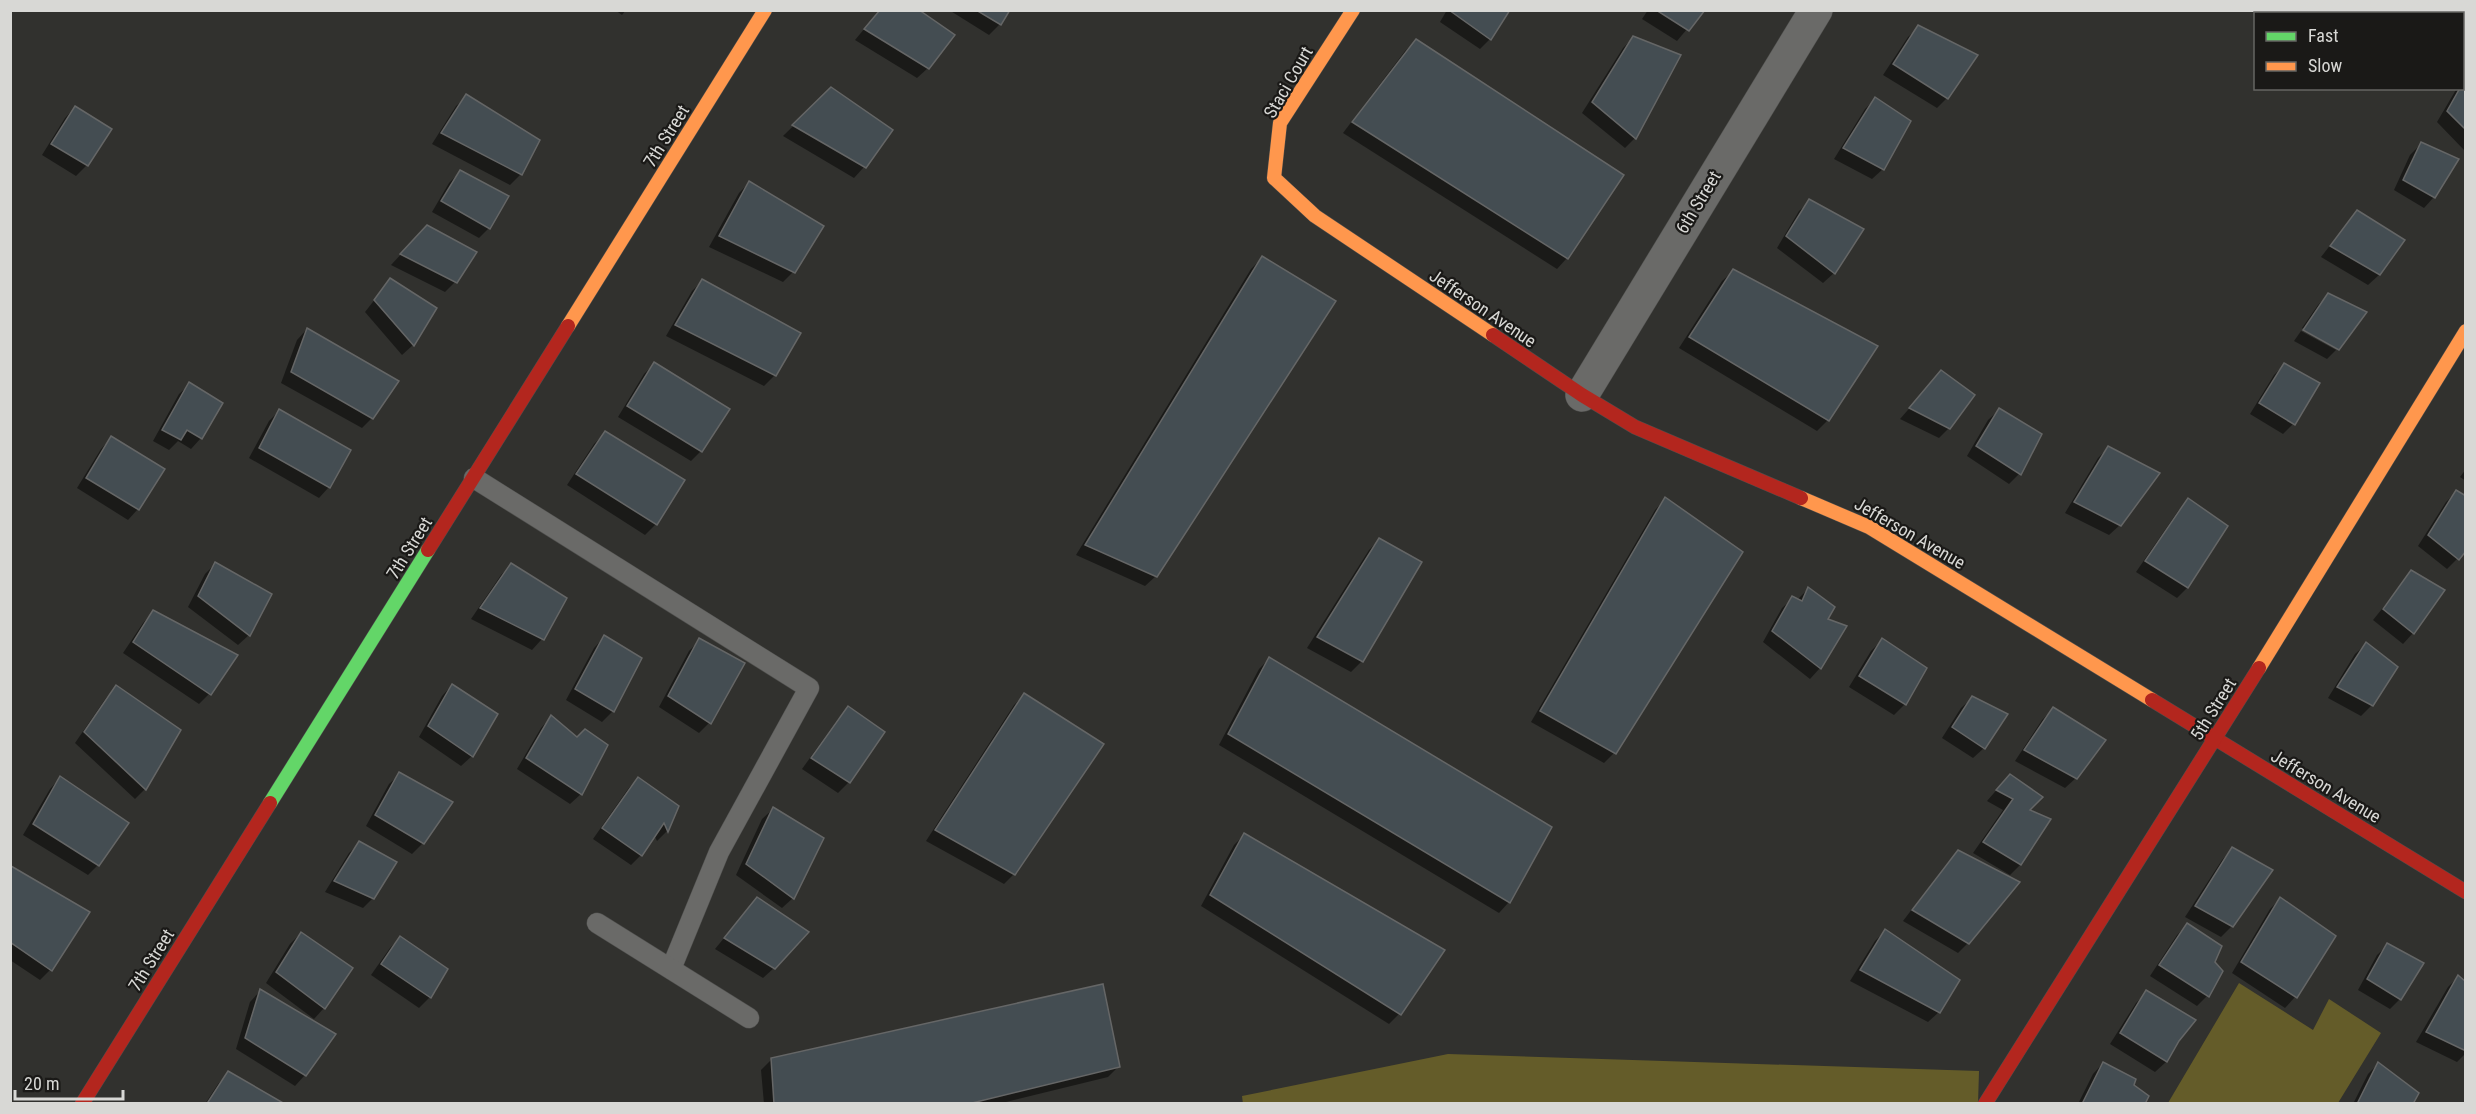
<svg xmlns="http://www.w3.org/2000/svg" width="2476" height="1114" viewBox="0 0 2476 1114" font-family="'Roboto Condensed',sans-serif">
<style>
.forest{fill:#645c29}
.shadow{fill:#0007}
.building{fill:#444d52;stroke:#656666;stroke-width:1.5}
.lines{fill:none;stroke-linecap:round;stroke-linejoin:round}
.lane-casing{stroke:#4e4e4c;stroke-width:21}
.street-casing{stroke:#4e4e4c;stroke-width:34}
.fast-casing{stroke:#4e4e4c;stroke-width:15}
.slow-casing{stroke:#4e4e4c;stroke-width:15}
.jam-casing{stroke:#4e4e4c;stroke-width:15}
.lane{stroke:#6a6a68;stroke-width:20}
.street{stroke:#6a6a68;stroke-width:33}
.fast{stroke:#63d668;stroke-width:14}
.slow{stroke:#ff974d;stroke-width:14}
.jam{stroke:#b3261e;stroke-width:14}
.labels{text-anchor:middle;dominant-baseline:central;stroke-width:4.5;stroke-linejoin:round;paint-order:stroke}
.street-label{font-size:18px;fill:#d8d8d5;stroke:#1a1917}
</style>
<rect width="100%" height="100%" fill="#31312e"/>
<g class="forest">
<polygon points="2239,983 2313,1030 2329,999 2381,1033 2338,1103 2168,1103"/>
<polygon points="1448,1054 1979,1071 1978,1104 1243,1104 1242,1096"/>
</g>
<g class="shadow">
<polygon points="615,10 626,10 622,15"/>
<polygon points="880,10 928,68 917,78 855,40"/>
<polygon points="949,10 1008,10 999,25 989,35"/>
<polygon points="1447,10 1509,10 1490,39 1480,49 1440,22"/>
<polygon points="1648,10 1703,10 1677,41 1642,19"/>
<polygon points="1919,27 1947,98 1937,108 1883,75 1908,37"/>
<polygon points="1633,38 1635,138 1625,148 1582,113 1623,48"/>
<polygon points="1416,41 1567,258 1557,269 1343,133 1405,51"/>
<polygon points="2466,79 2466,150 2465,151 2437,122 2457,88 2462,88 2462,82"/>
<polygon points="831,89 891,131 864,167 854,178 783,136"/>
<polygon points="467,96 538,140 521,174 510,185 432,144 456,106"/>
<polygon points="1875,99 1883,169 1872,179 1834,159 1865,109"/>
<polygon points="75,107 110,129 87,165 76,176 42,155 65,118"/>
<polygon points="2421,144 2434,197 2424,208 2394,190 2410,155"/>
<polygon points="460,172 489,228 479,238 432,212 449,183"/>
<polygon points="749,183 793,272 783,282 709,247 739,193"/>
<polygon points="1810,201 1834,273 1823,283 1777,248 1799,211"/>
<polygon points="2357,211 2403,240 2379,275 2368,285 2321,257"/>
<polygon points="417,237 455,282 445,292 391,265"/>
<polygon points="1262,258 1156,576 1145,586 1076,555 1251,269"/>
<polygon points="1733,271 1875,346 1827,421 1817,431 1679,348 1722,281"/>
<polygon points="390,280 435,308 413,345 402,355 365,312"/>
<polygon points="702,281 775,375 764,386 666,336 692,291"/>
<polygon points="2329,294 2338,348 2302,328 2318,305"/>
<polygon points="307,329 372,418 362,428 281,383 297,340"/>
<polygon points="2301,331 2336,350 2327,359 2294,341"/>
<polygon points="654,364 701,451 691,461 618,417 644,374"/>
<polygon points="2284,365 2293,424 2283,434 2250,414 2274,375"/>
<polygon points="1941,372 1949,428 1939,438 1900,419"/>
<polygon points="190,384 201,438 191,449 178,441 169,450 153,441 179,394"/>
<polygon points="1999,410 2040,435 2019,474 2009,484 1967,456 1988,420"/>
<polygon points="279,411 349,451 329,487 319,498 249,458 269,421"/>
<polygon points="605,433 683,480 655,525 645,535 567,485 594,444"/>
<polygon points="111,438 138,509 128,520 77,488 101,449"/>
<polygon points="2108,448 2120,525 2109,535 2065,513 2098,458"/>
<polygon points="2466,469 2466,481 2460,477"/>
<polygon points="2456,492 2457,559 2447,569 2418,546 2446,502"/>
<polygon points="1665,499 1614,753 1604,763 1531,722 1655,510"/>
<polygon points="2188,500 2226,527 2187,588 2177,598 2136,572 2178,511"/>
<polygon points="1379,540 1420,563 1362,661 1351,672 1307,648 1369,550"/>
<polygon points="215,564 249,635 238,645 188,607 205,574"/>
<polygon points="511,565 565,598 542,639 532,650 471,619 501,575"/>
<polygon points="2412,572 2443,591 2413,633 2403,644 2373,620"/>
<polygon points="1808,589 1826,619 1844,627 1820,668 1810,679 1763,642 1782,608 1793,598 1797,600"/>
<polygon points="153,612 209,694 199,704 123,653 143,623"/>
<polygon points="604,637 640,658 613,711 602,722 566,700 594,648"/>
<polygon points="700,640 709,723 699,733 659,707 689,651"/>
<polygon points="1882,640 1925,669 1905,704 1894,715 1849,687 1871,651"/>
<polygon points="2366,644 2396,667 2372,705 2361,716 2328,698 2355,654"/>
<polygon points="1269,659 1509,902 1499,913 1219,745 1259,669"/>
<polygon points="452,685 472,756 461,766 419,737 442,696"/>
<polygon points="116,687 145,789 135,799 75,743 106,698"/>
<polygon points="1024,695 1014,874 1004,884 926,841 1014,705"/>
<polygon points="1972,698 1984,748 1973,758 1942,738 1961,708"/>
<polygon points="849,708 883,732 849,782 838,793 802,769 838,719"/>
<polygon points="2053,709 2076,778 2065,788 2015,761 2042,720"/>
<polygon points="551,717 581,794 570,804 517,769 541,728"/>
<polygon points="400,774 451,802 423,843 412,854 366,826 389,784"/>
<polygon points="60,778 98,865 88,875 23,835 50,789"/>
<polygon points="638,778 677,807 667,831 657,841 654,835 641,855 631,865 593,839 628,789"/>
<polygon points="2000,786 2028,810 2048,819 2020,865 2010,875 1973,853 2003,810 1987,801"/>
<polygon points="773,809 793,898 782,908 736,875 762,819"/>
<polygon points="1244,835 1399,1014 1389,1024 1201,906 1234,845"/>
<polygon points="360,843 373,898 363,908 325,892 349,853"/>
<polygon points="2232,849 2232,926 2221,937 2185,917 2222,860"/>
<polygon points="1958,851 1968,943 1958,953 1903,921 1948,862"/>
<polygon points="12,868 50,970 40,980 10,960"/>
<polygon points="2280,899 2334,937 2295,997 2285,1008 2232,973 2270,909"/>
<polygon points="747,910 774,968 763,978 715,949"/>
<polygon points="2187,925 2213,962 2207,996 2197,1006 2150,976 2177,935"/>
<polygon points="1885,931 1939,1012 1928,1022 1850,981 1875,941"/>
<polygon points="301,933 324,1008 314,1019 266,983 290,944"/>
<polygon points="400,938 446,969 430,997 419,1008 371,975 390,948"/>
<polygon points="2388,945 2400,999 2390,1009 2358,990 2377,955"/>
<polygon points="2458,977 2466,984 2466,1053 2457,1062 2416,1042 2448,987"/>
<polygon points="260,991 305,1075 295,1086 236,1049 250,1002"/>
<polygon points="2147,992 2178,1040 2166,1062 2155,1072 2110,1044 2136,1003"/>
<polygon points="772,1059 1118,1067 1108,1077 998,1104 764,1104 761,1070"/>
<polygon points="2103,1063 2132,1086 2144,1104 2078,1104 2093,1074"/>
<polygon points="2378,1064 2412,1104 2353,1104 2368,1074"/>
<polygon points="228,1073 282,1104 205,1104 218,1084"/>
</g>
<g class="building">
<polygon points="880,10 919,10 955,35 929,69 864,29"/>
<polygon points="976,10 1010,10 1001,25"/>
<polygon points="1449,10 1510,10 1491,40"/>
<polygon points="1656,10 1705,10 1689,31"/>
<polygon points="1918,25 1978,55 1948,99 1893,64"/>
<polygon points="1633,36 1681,55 1636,139 1592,102"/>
<polygon points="1416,39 1624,175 1568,259 1352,122"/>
<polygon points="2466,79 2466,130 2447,111 2460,88 2462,88"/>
<polygon points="831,87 893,130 866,168 792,125"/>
<polygon points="466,94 540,140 522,175 441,133"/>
<polygon points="1875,97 1911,121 1884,170 1843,148"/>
<polygon points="75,106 112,129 88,166 51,144"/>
<polygon points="2421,142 2459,159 2435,198 2403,180"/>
<polygon points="460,170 509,196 490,229 441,201"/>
<polygon points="749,181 824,226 795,273 719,236"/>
<polygon points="1809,199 1864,229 1835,274 1786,236"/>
<polygon points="2357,210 2405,240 2380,275 2330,246"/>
<polygon points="427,225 477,252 457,283 400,254"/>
<polygon points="1262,256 1336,301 1157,577 1085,545"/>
<polygon points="1733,269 1878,346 1829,421 1689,337"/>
<polygon points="390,278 437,308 414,346 374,300"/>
<polygon points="702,279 801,333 776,376 675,325"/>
<polygon points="2328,293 2367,312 2339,350 2303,330"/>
<polygon points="307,328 399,381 373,419 291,372"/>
<polygon points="654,362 730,409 702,452 627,406"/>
<polygon points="2284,363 2320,383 2295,425 2259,403"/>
<polygon points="1941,370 1975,395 1950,429 1909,408"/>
<polygon points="189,382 223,403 202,439 187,430 181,440 162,430"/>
<polygon points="1999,408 2042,434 2021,475 1976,446"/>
<polygon points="279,409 351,450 330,488 259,448"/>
<polygon points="605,431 685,480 657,525 576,474"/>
<polygon points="111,436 165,469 139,510 86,478"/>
<polygon points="2108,446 2160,473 2121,526 2074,502"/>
<polygon points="2456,490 2466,496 2466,551 2459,560 2428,535"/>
<polygon points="1665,497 1743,552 1616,754 1540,711"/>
<polygon points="2188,498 2228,526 2188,588 2145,561"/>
<polygon points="1379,538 1422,562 1363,662 1317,637"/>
<polygon points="215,562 272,594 250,636 198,596"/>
<polygon points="511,563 567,598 544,640 480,608"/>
<polygon points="2411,570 2445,590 2414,634 2383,609"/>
<polygon points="1808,587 1835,607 1828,619 1847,626 1821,669 1772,631 1792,596 1802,601"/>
<polygon points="153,610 238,655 211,695 133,642"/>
<polygon points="604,635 642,658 614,712 575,689"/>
<polygon points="699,638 745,663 711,724 668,696"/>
<polygon points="1882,638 1927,668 1906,705 1859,676"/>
<polygon points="2366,642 2398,667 2373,706 2337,687"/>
<polygon points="1269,657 1552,827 1510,903 1228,734"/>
<polygon points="452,684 498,714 473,757 428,726"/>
<polygon points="116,685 181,730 146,790 84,732"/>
<polygon points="1024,693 1104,744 1015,875 935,830"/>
<polygon points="1972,696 2008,714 1985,749 1952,727"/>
<polygon points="848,706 885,732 850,783 811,758"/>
<polygon points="2053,707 2106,740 2077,779 2024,750"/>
<polygon points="551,715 577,737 585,729 608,745 582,795 526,758"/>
<polygon points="399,772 453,802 424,844 375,815"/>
<polygon points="2010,774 2043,797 2030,810 2051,819 2021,865 1983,842 2013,799 1996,790"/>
<polygon points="60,776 129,823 99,866 33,824"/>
<polygon points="638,777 679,806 668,832 664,823 642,856 602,828"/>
<polygon points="773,807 824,838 794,899 746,864"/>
<polygon points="1244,833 1445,950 1401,1015 1210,895"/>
<polygon points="359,841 397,862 374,899 334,881"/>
<polygon points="2232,847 2273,870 2233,927 2195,906"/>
<polygon points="1958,850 2020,882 1969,944 1912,910"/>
<polygon points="11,866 90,912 52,971 10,942"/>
<polygon points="757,897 809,932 775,969 724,938"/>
<polygon points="2280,897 2336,936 2297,998 2241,962"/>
<polygon points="2187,923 2222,946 2215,962 2223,971 2209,997 2159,965"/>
<polygon points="1885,929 1960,980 1940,1013 1860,970"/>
<polygon points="301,932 353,968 325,1009 276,972"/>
<polygon points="400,936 448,969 431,998 381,964"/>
<polygon points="2387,943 2424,963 2401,1000 2367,979"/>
<polygon points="2458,975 2466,982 2466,1051 2426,1032"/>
<polygon points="1103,984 1120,1067 968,1104 774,1104 771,1058"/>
<polygon points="260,989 336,1034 306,1076 245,1038"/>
<polygon points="2146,990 2196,1020 2179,1041 2167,1062 2120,1033"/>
<polygon points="2103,1062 2136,1079 2134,1085 2149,1096 2145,1104 2082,1104"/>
<polygon points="2378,1062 2419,1093 2413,1104 2357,1104"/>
<polygon points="228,1071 285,1104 210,1104 208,1102"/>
</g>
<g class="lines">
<defs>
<g id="lane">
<polyline points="474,478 809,688 719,852 671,969"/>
<polyline points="597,923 749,1018"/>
</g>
<polyline id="street" points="1582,395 1816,10"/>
<polyline id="fast" points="270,803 428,550"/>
<g id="slow">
<polyline points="1353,10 1280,123 1274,178 1315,216 1493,335"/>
<polyline points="568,326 765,10"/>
<polyline points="1801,498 1869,527 2152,700"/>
<polyline points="2259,668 2466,331"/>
</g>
<g id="jam">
<polyline points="1493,335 1582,395 1635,427 1801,498"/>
<polyline points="428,550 568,326"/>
<polyline points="2152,700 2466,892"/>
<polyline points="82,1104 270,803"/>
<polyline points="1985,1104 2259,668"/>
</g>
</defs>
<use href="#lane" class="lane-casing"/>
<use href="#street" class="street-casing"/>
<use href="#fast" class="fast-casing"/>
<use href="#slow" class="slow-casing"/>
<use href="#jam" class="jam-casing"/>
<use href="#lane" class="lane"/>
<use href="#street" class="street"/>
<use href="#fast" class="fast"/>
<use href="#slow" class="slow"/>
<use href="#jam" class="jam"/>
</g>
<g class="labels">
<g class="street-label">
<text transform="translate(1288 82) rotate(-60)">Staci Court</text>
<text transform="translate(666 136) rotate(-58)">7th Street</text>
<text transform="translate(1698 202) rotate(-59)">6th Street</text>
<text transform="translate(1483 308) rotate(34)">Jefferson Avenue</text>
<text transform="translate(1910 533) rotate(30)">Jefferson Avenue</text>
<text transform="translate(409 548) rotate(-58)">7th Street</text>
<text transform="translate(2213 709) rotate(-58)">5th Street</text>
<text transform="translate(2326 786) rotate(31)">Jefferson Avenue</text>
<text transform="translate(151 960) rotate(-58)">7th Street</text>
</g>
</g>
<rect width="2476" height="1114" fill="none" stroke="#d8d8d5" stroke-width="24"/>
<rect x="2254" y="12" width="210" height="78" fill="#1a1917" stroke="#666563" stroke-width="1.5"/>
<rect x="2266" y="32" width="30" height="9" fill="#63d668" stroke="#666563" stroke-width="1.5"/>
<text x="2308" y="42" font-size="18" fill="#d8d8d5">Fast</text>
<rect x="2266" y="62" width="30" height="9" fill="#ff974d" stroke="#666563" stroke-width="1.5"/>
<text x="2308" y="72" font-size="18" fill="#d8d8d5">Slow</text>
<path d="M15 1090v9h108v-9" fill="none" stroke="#d8d8d5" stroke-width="3"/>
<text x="24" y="1090" font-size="18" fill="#d8d8d5" stroke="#1a1917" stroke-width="4.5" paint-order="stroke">20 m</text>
</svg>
